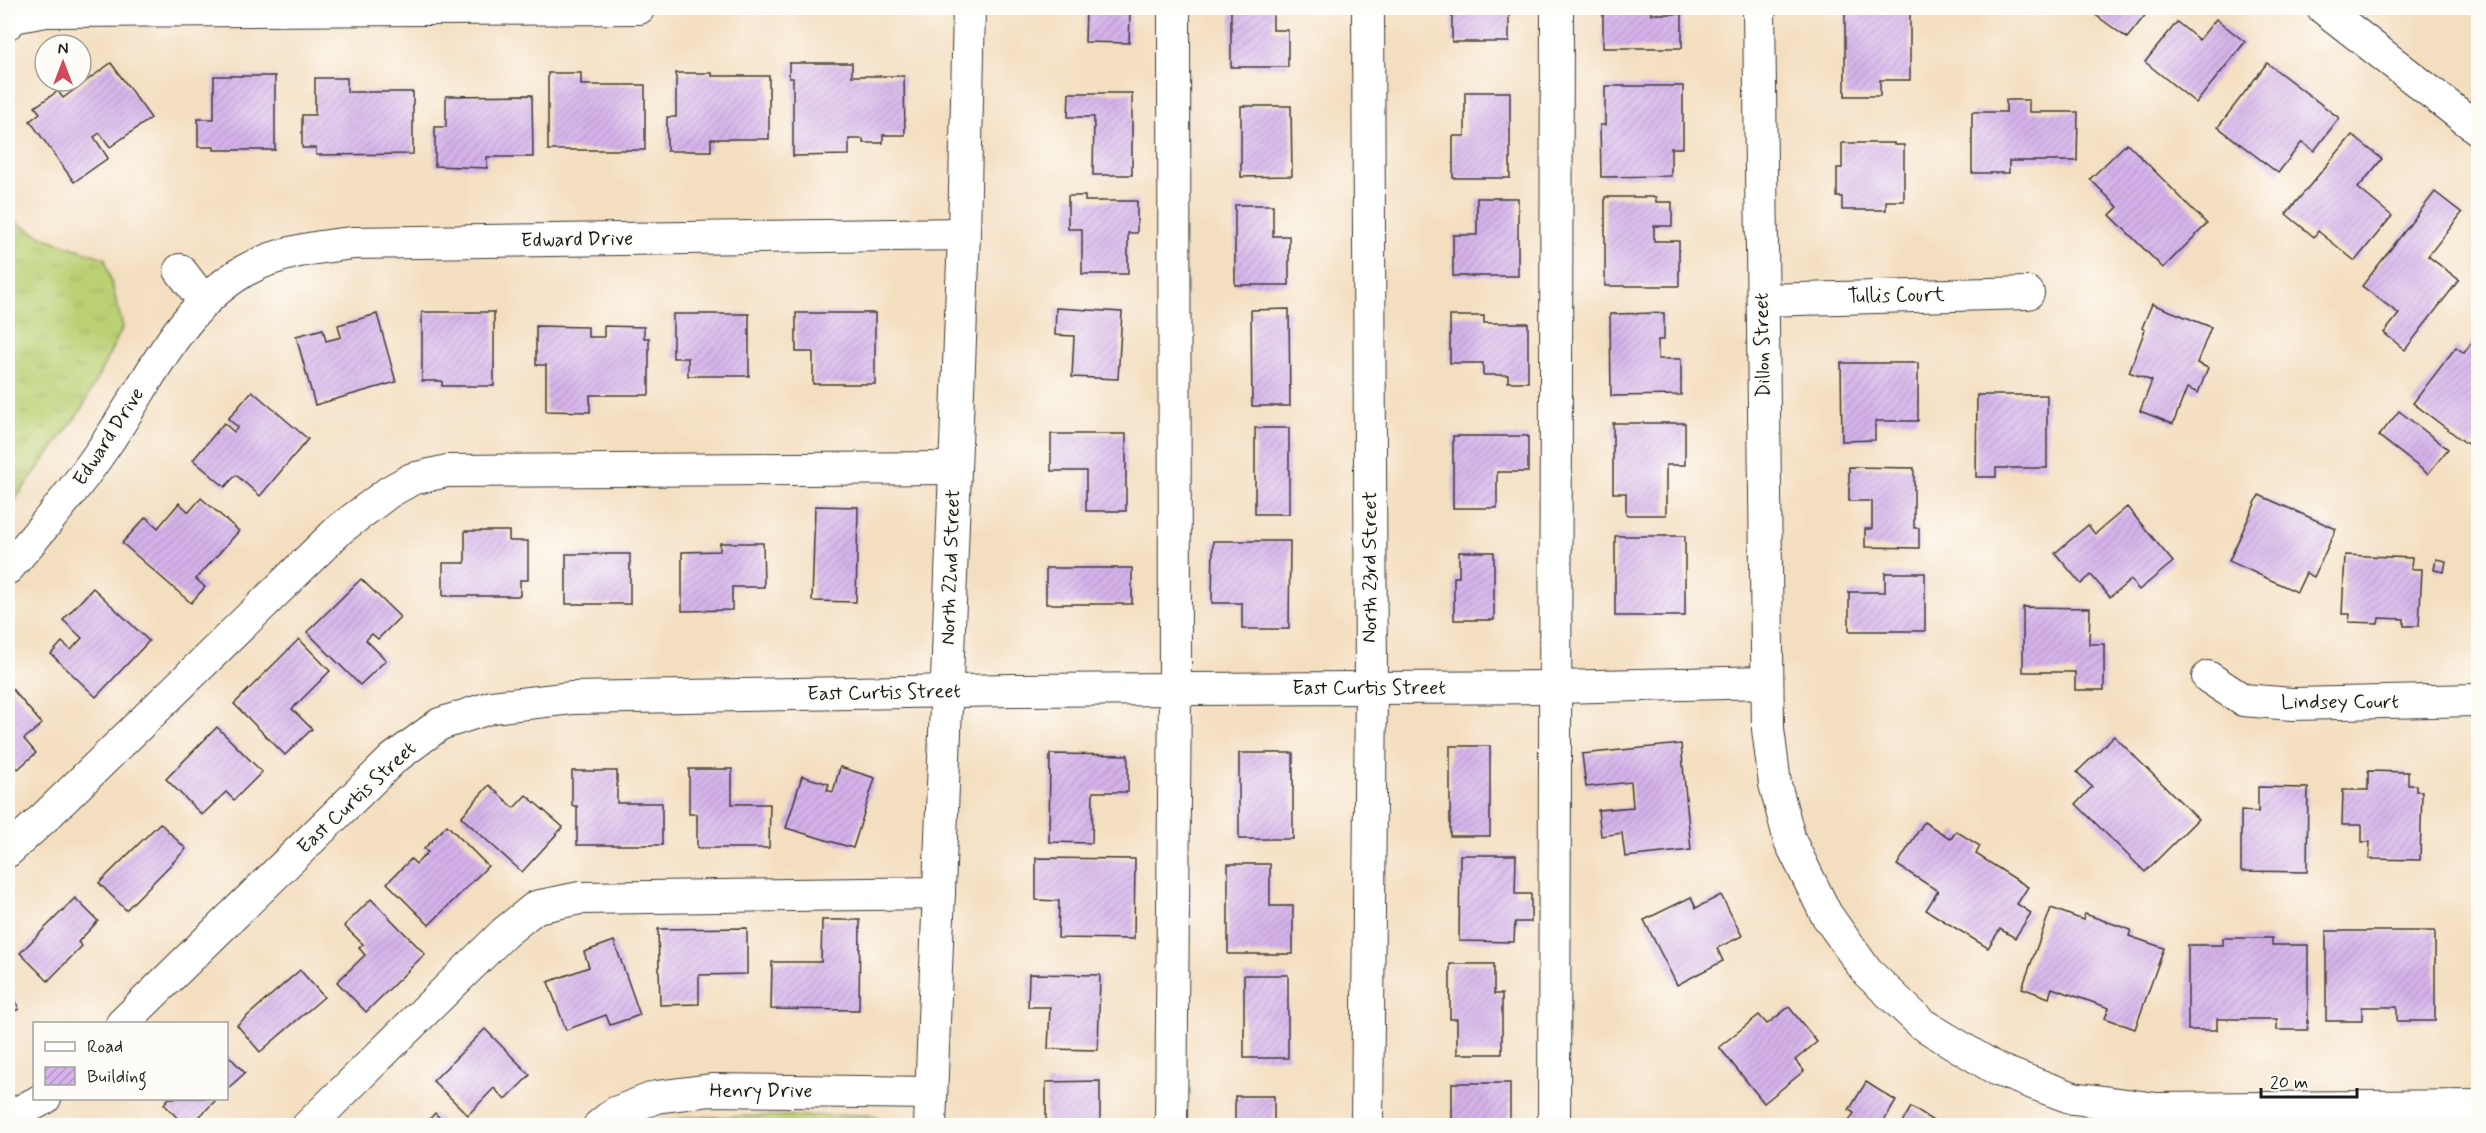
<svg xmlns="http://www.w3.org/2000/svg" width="2486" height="1133" viewBox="0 0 2486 1133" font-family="Mynerve,sans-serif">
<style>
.grass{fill:url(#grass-tufts);stroke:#6c7648;stroke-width:1.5}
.park{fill:#bbd074;stroke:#6c7648;stroke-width:1.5}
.building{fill:url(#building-hatch)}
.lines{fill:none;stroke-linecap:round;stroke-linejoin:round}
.minor-casing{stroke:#3c3935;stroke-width:34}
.minor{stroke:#fff;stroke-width:32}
.labels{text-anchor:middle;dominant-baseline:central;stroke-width:4.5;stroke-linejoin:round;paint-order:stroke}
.street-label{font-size:20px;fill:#1c1c1c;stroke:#fdfcf7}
</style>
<defs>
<pattern id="grass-tufts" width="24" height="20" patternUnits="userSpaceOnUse" patternTransform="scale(1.5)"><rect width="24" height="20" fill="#bbd074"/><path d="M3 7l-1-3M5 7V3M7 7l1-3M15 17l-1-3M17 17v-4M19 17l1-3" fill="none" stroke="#a0b264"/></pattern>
<pattern id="building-hatch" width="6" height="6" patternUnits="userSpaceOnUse" patternTransform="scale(1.5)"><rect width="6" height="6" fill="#d5b2ea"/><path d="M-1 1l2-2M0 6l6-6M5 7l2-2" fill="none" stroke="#b698c8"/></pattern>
</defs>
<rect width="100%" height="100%" fill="#fdfcf7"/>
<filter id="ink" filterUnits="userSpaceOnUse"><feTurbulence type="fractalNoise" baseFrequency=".0167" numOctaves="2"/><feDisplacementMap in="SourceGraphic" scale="12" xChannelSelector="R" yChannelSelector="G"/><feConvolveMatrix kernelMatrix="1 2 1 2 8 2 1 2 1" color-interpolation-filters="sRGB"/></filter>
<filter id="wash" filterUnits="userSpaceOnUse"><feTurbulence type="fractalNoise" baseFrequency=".008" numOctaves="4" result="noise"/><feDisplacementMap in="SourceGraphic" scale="24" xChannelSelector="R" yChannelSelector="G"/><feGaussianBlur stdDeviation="1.35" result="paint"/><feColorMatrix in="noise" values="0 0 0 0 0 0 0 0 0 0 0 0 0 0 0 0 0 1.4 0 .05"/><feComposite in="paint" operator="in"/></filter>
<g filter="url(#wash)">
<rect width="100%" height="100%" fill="#f4dec0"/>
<polygon class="grass" points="8,219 50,240 105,258 123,327 81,410 8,509"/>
<polygon class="park" points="872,1115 887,1121 889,1125 653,1125 690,1117"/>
<g id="blocks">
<g class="building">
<polygon points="1086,8 1136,8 1136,13 1130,13 1129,43 1085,42"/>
<polygon points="1231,8 1273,8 1273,30 1288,30 1288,67 1231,67"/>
<rect x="1452" y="8" width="57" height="34"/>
<polygon points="1603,8 1651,8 1651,14 1682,14 1682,48 1603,48"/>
<polygon points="1845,8 1910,8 1910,80 1880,80 1880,96 1845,96"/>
<polygon points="2086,8 2151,8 2127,38"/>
<polygon points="2216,19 2245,42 2196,103 2145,62 2177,22 2199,40"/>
<polygon points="111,63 151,118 110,147 100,133 94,137 108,158 74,182 30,121 40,113 35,107 58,91 63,98"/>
<polygon points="789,63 852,63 852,76 904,76 905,135 883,135 883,143 863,143 863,139 849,139 849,155 793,156 793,78 789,78"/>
<polygon points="2267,63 2339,118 2314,151 2302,142 2278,173 2218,127"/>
<polygon points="548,73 581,73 581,85 645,85 645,150 548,150"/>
<polygon points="676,73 712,73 712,76 769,76 769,139 711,139 711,151 667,151 667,117 676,117"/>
<polygon points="214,76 275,76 275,150 214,150 214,147 198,147 198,119 214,119"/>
<polygon points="315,78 347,78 347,92 413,92 413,154 316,155 316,148 302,148 302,115 315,115"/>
<polygon points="1605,86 1683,86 1683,148 1671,148 1671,176 1601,177 1600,125 1605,125"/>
<polygon points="1465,92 1510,92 1510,178 1453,178 1453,136 1465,136"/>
<polygon points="1069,93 1132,93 1132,175 1093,175 1094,117 1068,117"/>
<polygon points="532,95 533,157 487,157 487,168 435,166 435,127 446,127 446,96"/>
<polygon points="2006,100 2029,100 2029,112 2078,112 2077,161 2009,161 2009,173 1972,173 1972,112 2006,112"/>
<polygon points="1241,106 1291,106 1292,176 1241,177"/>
<polygon points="2352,135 2382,159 2358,188 2392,216 2355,261 2318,231 2314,237 2286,214"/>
<polygon points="1842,143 1894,143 1894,145 1904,145 1904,201 1886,201 1886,210 1842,210 1842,197 1837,197 1837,168 1842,168"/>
<polygon points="2127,143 2207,224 2163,268 2110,215 2118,207 2090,179"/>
<polygon points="2435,192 2462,213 2428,256 2459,280 2405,350 2384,333 2399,314 2362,286"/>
<polygon points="1068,196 1085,196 1085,201 1137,201 1137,233 1128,233 1128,274 1082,274 1082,229 1068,229"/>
<polygon points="1605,197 1656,197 1656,202 1672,202 1672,226 1654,226 1654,241 1679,241 1679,286 1605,286"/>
<polygon points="1477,198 1518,198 1518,276 1453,276 1453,235 1477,235"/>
<polygon points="1235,205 1273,205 1273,236 1289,236 1289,285 1235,285"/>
<polygon points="2152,304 2211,327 2197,363 2208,368 2198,393 2187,388 2173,424 2140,411 2152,381 2129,372 2145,330 2142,328"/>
<polygon points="1056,308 1122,312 1118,379 1072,377 1074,336 1055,335"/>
<polygon points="1289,309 1290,406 1252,406 1251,310"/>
<polygon points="422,312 494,312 494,386 442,386 442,381 422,381"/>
<polygon points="796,313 875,313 875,384 813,384 813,352 796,352"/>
<polygon points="1664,313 1664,340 1658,340 1658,359 1681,359 1681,395 1611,396 1610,314"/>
<polygon points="377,314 396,382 315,405 296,336 323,329 326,341 341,337 338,325"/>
<polygon points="673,314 749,314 749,376 688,376 688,358 673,358"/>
<polygon points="1450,316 1484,316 1484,323 1528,323 1528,382 1508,382 1508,375 1483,375 1483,363 1450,363"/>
<polygon points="536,326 588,327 588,337 604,337 604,326 644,327 644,338 649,338 649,395 590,395 590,412 546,411 546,365 536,365"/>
<polygon points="2478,334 2478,437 2471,447 2413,403 2456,347 2464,353"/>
<polygon points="1841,363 1918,363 1918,421 1875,421 1875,440 1842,441"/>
<polygon points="252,391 308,439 260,496 236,475 225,487 193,460 224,423 234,432 238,427 228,419"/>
<polygon points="1977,395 2047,395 2047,468 1996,468 1996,477 1976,477"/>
<polygon points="2399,411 2448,449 2428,474 2379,436"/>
<polygon points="1613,423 1685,423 1685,465 1666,465 1666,515 1626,515 1626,493 1613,493"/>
<rect x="1255" y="428" width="34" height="86"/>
<polygon points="1051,434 1126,434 1126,511 1086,511 1086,471 1051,471"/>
<polygon points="1453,436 1528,436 1528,472 1497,472 1497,508 1453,508"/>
<polygon points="1849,467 1914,468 1914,528 1919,528 1919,548 1865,547 1865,529 1872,529 1872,501 1849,501"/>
<polygon points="2259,495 2336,529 2314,577 2306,573 2297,592 2229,561"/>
<polygon points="201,498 239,531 196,579 205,587 191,603 122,543 146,517 158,528 179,503 189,512"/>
<polygon points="815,506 858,507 856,602 812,601"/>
<polygon points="2127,507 2173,562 2139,590 2131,580 2110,597 2091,575 2081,584 2055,553 2088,525 2095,534"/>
<polygon points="465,531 509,531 509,541 528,541 528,580 520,580 520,596 443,596 443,563 465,563"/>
<rect x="1615" y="536" width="70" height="80"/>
<polygon points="1213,541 1290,541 1289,629 1242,629 1242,603 1212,603"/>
<polygon points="720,543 763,543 764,587 732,587 732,610 682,611 682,552 720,551"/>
<polygon points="1459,552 1494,552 1494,620 1454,620 1454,577 1459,577"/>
<rect x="566" y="554" width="64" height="50"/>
<polygon points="2345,555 2412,558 2411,569 2422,569 2419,626 2404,626 2404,619 2379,618 2378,623 2349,622 2350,614 2342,614"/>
<polygon points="2436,559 2446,561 2444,572 2434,570"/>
<rect x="1046" y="568" width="86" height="36"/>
<polygon points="1885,573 1925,573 1925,631 1849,631 1849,592 1885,592"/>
<polygon points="361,579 400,617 378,639 372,634 366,640 386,660 360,685 307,632"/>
<polygon points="93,588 149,641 96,697 51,654 62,642 71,650 82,638 63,620"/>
<polygon points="2023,607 2090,608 2089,644 2104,644 2104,690 2075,690 2075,672 2023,672"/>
<polygon points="299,639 330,671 292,709 312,729 285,755 234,704"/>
<polygon points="8,684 42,724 24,739 36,753 18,769 8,757"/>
<polygon points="217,727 262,772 234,800 226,792 202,815 166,779"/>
<polygon points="2114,736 2198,819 2145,872 2076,804 2092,787 2077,772"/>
<polygon points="1681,744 1691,850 1625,857 1622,833 1601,836 1598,810 1633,807 1631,782 1586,787 1582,754"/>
<rect x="1450" y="746" width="40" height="90"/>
<rect x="1239" y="753" width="54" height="86"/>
<polygon points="1050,754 1128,755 1128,792 1093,792 1092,843 1049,842"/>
<polygon points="840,767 875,778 853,848 786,828 802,776 829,784 827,790 833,792"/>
<polygon points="689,769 732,769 732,804 770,804 769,848 697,848 697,814 689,814"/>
<polygon points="572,771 617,771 617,803 662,803 662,845 577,845 577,806 572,806"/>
<polygon points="2368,771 2408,772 2408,785 2416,785 2416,791 2422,791 2420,860 2369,859 2370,842 2362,842 2362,825 2342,825 2343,790 2368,790"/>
<polygon points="489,785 514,808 526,795 563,827 522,872 461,817"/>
<polygon points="2258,787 2308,788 2307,872 2241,871 2241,811 2258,812"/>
<polygon points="1924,822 1951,839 1956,831 1980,846 1976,854 2028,887 2017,904 2031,913 2015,938 2000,929 1988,948 1926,910 1938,891 1897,865"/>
<polygon points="160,823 186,849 126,910 99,883"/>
<polygon points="447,825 488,866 429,925 387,883 411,859 416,864 428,852 424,849"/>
<polygon points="1460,855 1516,855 1515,894 1531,894 1531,922 1515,922 1514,942 1459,941"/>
<polygon points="1036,858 1135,859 1134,939 1058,938 1059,901 1036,900"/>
<polygon points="1228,864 1270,864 1270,906 1293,906 1293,954 1228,954"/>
<polygon points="1721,895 1742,936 1717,948 1723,961 1677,985 1644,920 1691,897 1696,908"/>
<polygon points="75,898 98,921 78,942 82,946 48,981 20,953"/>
<polygon points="371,899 425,954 366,1012 337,982 365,955 359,948 363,944 344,926"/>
<polygon points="2051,908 2083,920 2085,914 2131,930 2129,936 2164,948 2135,1029 2105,1018 2109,1008 2052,988 2049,998 2022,988"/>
<polygon points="822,920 860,920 859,1010 771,1009 772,962 821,962"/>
<polygon points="747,928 747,974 699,975 699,1004 660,1005 658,929"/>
<polygon points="2326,931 2435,931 2435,1021 2397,1021 2397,1007 2362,1007 2362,1021 2326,1021"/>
<polygon points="2223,938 2272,938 2272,945 2308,945 2308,1030 2277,1030 2277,1019 2217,1019 2217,1030 2188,1030 2188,945 2223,945"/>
<polygon points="614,941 640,1015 610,1025 606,1015 566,1030 548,982 589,967 584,952"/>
<polygon points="1450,964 1494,964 1494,994 1502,994 1502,1054 1457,1054 1457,1019 1450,1019"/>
<polygon points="300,970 324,997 260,1052 237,1025"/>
<polygon points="1029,974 1100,975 1098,1050 1048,1049 1050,1007 1028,1007"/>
<rect x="1244" y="975" width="44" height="83"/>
<polygon points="8,982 19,1009 8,1014"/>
<polygon points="1789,1007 1817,1042 1795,1060 1804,1071 1764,1103 1719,1047 1759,1015 1767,1024"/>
<polygon points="485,1029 530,1075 505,1100 494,1088 468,1115 433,1081"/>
<polygon points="226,1053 245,1073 226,1090"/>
<polygon points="1100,1081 1100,1126 1046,1126 1046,1082"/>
<polygon points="1866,1082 1896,1101 1881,1126 1846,1126 1854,1113 1849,1110"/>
<polygon points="1452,1083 1510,1083 1510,1126 1471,1126 1471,1122 1452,1122"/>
<rect x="1235" y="1096" width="39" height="30"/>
<polygon points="169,1098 218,1098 190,1126 185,1126 164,1104"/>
<polygon points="1911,1107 1941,1126 1900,1126"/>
<polygon points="435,1113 447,1126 423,1126"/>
</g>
</g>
</g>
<g filter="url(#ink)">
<use href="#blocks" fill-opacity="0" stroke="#3c3935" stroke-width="1.5"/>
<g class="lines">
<defs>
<g id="minor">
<polyline points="1759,8 1768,729 1775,784 1790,841 1826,914 1867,972 1922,1024 1998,1070 2073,1098 2157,1109 2478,1106"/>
<polyline points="2323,8 2478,129"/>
<polyline points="8,23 13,17 46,11 639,8"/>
<polyline points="180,270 204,301"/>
<polyline points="1763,300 2028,293"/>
<path d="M8,568C42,529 75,490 104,447C147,386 177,310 244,271C278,252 316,247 353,243L964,234"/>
<polyline points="2208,677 2243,700 2292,704 2478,700"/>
<polyline points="8,851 46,816 340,529 389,492 412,479 447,471 955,468"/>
<polyline points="122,1024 393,759 440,724 492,707 572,698 1012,690 1556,687 1767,682"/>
<polyline points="8,1118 45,1098"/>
<polyline points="308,1126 504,933 536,907 580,898 939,893"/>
<polyline points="599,1126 615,1113 656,1097 711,1090 931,1093"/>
<polyline points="930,1126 964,234 969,8"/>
<polyline points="1171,1126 1175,689 1174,8"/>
<polyline points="1367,1126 1371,688 1368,8"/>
<polyline points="1554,1126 1557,8"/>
</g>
</defs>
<use href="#minor" class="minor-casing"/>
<use href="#minor" class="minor"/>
</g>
</g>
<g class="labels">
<g class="street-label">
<text transform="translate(577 240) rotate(-1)">Edward Drive</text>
<text transform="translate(1896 296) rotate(-1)">Tullis Court</text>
<text transform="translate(1763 345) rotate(-91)">Dillon Street</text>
<text transform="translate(109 437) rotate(-57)">Edward Drive</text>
<text transform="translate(951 567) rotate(-88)">North 22nd Street</text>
<text transform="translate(1370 567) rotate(-90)">North 23rd Street</text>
<text x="1369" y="688">East Curtis Street</text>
<text transform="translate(884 693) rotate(-1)">East Curtis Street</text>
<text x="2340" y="702">Lindsey Court</text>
<text transform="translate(357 798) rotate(-43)">East Curtis Street</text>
<text x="761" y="1091">Henry Drive</text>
</g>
</g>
<rect width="2486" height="1133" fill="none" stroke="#fdfcf7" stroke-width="30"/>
<rect x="33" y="1022" width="195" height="78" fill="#fdfcf7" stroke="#a3a29f" stroke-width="1.5"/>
<rect x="45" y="1042" width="30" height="9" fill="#ffffff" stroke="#a3a29f" stroke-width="1.5"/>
<text x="87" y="1052" font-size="18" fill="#1c1c1c">Road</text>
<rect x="45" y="1067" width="30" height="18" fill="url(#building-hatch)" stroke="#a3a29f" stroke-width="1.5"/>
<text x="87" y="1082" font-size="18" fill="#1c1c1c">Building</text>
<g transform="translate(63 63)"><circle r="28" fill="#fdfcf7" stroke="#a3a29f" stroke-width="1.5"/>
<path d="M0-4.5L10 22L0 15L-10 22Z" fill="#d1495b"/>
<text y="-9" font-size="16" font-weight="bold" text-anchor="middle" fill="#1c1c1c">N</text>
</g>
<path d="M2261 1088v9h96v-9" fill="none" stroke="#1c1c1c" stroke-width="3"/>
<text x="2270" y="1088" font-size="18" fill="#1c1c1c" stroke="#fdfcf7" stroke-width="4.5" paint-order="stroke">20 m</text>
</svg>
